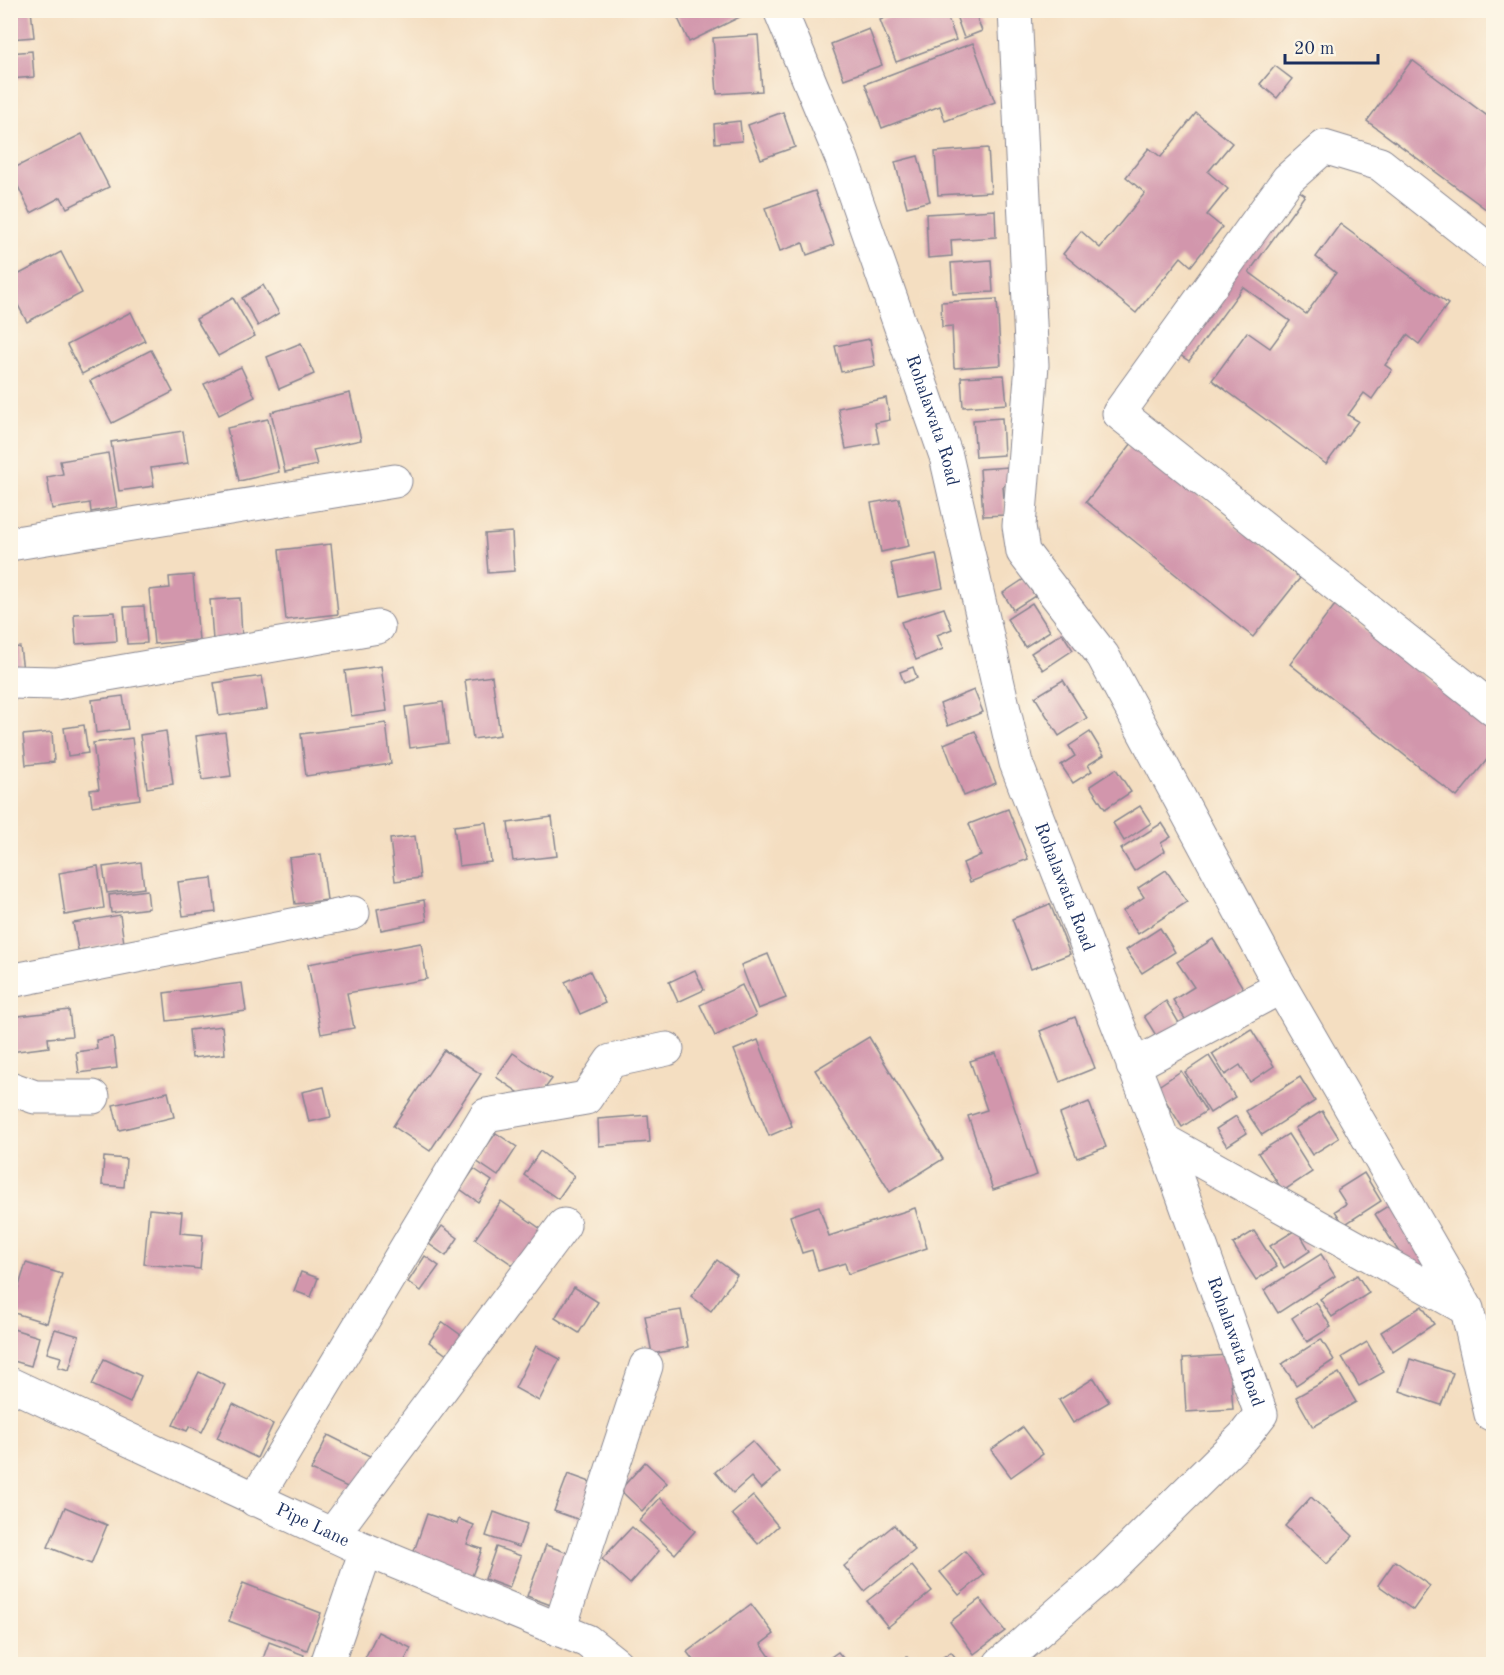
<svg xmlns="http://www.w3.org/2000/svg" width="1504" height="1675" viewBox="0 0 1504 1675" font-family="'Old Standard TT',serif">
<style>
.building{fill:#d296ac}
.lines{fill:none;stroke-linecap:round;stroke-linejoin:round}
.minor-casing{stroke:#888690;stroke-width:35}
.minor{stroke:#fff;stroke-width:33}
.labels{text-anchor:middle;dominant-baseline:central;stroke-width:4.5;stroke-linejoin:round;paint-order:stroke}
.street-label{font-size:18px;fill:#1b2f5e;stroke:#fcf5e5}
</style>
<rect width="100%" height="100%" fill="#fcf5e5"/>
<filter id="ink" filterUnits="userSpaceOnUse"><feTurbulence type="fractalNoise" baseFrequency=".0167" numOctaves="2"/><feDisplacementMap in="SourceGraphic" scale="12" xChannelSelector="R" yChannelSelector="G"/><feConvolveMatrix kernelMatrix="1 2 1 2 8 2 1 2 1" color-interpolation-filters="sRGB"/></filter>
<filter id="wash" filterUnits="userSpaceOnUse"><feTurbulence type="fractalNoise" baseFrequency=".008" numOctaves="4" result="noise"/><feDisplacementMap in="SourceGraphic" scale="24" xChannelSelector="R" yChannelSelector="G"/><feGaussianBlur stdDeviation="1.35" result="paint"/><feColorMatrix in="noise" values="0 0 0 0 0 0 0 0 0 0 0 0 0 0 0 0 0 1.4 0 .05"/><feComposite in="paint" operator="in"/></filter>
<g filter="url(#wash)">
<rect width="100%" height="100%" fill="#f4dec1"/>
<g id="blocks">
<g class="building">
<polygon points="31,10 34,37 10,39 10,11"/>
<polygon points="683,10 742,10 744,15 689,42 676,14"/>
<polygon points="903,10 945,10 956,40 896,62 880,20"/>
<polygon points="954,10 974,10 982,31 964,38"/>
<polygon points="869,29 882,65 844,79 831,44"/>
<polygon points="758,35 762,91 717,94 713,38"/>
<polygon points="973,43 995,102 945,121 940,106 882,128 865,84"/>
<polygon points="32,51 34,77 10,79 10,53"/>
<polygon points="1412,60 1494,121 1494,215 1367,121"/>
<polygon points="1275,66 1292,79 1277,98 1260,84"/>
<polygon points="783,112 795,147 761,159 748,125"/>
<polygon points="1196,113 1232,143 1208,172 1228,189 1207,215 1222,227 1191,266 1181,257 1136,313 1063,254 1081,231 1100,248 1145,193 1126,177 1149,148 1161,157"/>
<polygon points="740,121 742,141 715,143 714,124"/>
<polygon points="82,134 109,187 67,208 61,197 31,213 10,170"/>
<polygon points="988,148 991,192 938,195 935,152"/>
<polygon points="918,156 930,201 907,207 895,162"/>
<polygon points="1293,187 1305,195 1249,272 1306,314 1336,273 1316,257 1340,224 1448,304 1419,344 1407,335 1385,365 1392,370 1372,399 1364,393 1348,415 1358,421 1326,464 1212,380 1247,332 1270,348 1290,321 1243,287 1189,361 1174,351"/>
<polygon points="815,191 834,245 807,255 803,243 780,251 765,208"/>
<polygon points="995,210 996,237 951,240 952,256 928,258 926,214"/>
<polygon points="61,252 82,293 27,322 10,290 10,279"/>
<polygon points="991,260 993,292 953,294 951,263"/>
<polygon points="263,285 279,313 258,326 242,298"/>
<polygon points="233,298 255,336 218,356 196,319"/>
<polygon points="997,299 1001,365 954,368 952,326 942,327 941,302"/>
<polygon points="131,312 145,341 82,374 67,345"/>
<polygon points="870,339 875,366 841,372 835,346"/>
<polygon points="301,343 314,374 279,389 267,357"/>
<polygon points="151,350 173,392 112,423 90,381"/>
<polygon points="241,367 255,397 219,415 204,384"/>
<polygon points="1004,375 1007,404 963,407 961,377"/>
<polygon points="350,393 361,440 313,450 317,465 285,472 271,412"/>
<polygon points="886,398 890,420 875,423 879,443 846,449 838,408"/>
<polygon points="1002,418 1004,455 976,457 973,420"/>
<polygon points="268,419 279,472 239,481 227,428"/>
<polygon points="183,431 188,463 151,468 154,486 119,491 111,442"/>
<polygon points="1132,443 1300,578 1253,637 1086,502"/>
<polygon points="108,453 117,507 91,512 90,503 52,509 47,477 63,474 60,461"/>
<polygon points="1009,467 1010,485 1003,486 1005,515 983,516 980,469"/>
<polygon points="899,498 909,546 881,552 871,503"/>
<polygon points="512,532 514,571 488,573 485,534"/>
<polygon points="331,544 338,614 286,620 279,550"/>
<polygon points="936,554 943,588 898,597 891,563"/>
<polygon points="193,575 199,640 154,644 149,590 170,588 169,577"/>
<polygon points="1024,579 1035,596 1013,610 1003,593"/>
<polygon points="240,598 242,638 213,640 210,600"/>
<polygon points="1032,603 1050,631 1025,647 1007,619"/>
<polygon points="1335,605 1494,731 1494,751 1457,797 1290,664"/>
<polygon points="144,606 147,643 127,644 124,607"/>
<polygon points="944,608 952,629 937,635 943,649 916,660 901,622"/>
<polygon points="115,612 117,641 76,644 74,614"/>
<polygon points="1062,633 1073,650 1043,670 1031,653"/>
<polygon points="20,647 23,670 10,672 10,648"/>
<polygon points="381,666 387,711 351,716 345,671"/>
<polygon points="913,667 917,678 904,683 900,672"/>
<polygon points="262,676 267,709 219,716 214,683"/>
<polygon points="492,676 500,735 473,739 465,680"/>
<polygon points="1063,680 1087,718 1059,736 1035,697"/>
<polygon points="974,690 983,712 948,726 940,704"/>
<polygon points="123,696 128,729 96,733 92,700"/>
<polygon points="443,702 448,743 410,748 405,707"/>
<polygon points="386,723 391,764 306,776 301,734"/>
<polygon points="84,725 88,753 68,756 64,728"/>
<polygon points="166,731 173,784 147,788 140,735"/>
<polygon points="975,731 996,783 964,796 944,744"/>
<polygon points="52,732 54,762 26,765 23,735"/>
<polygon points="225,732 231,776 202,780 196,736"/>
<polygon points="1090,732 1104,755 1088,765 1092,771 1073,783 1061,765 1075,756 1069,746"/>
<polygon points="132,738 140,799 92,806 90,790 99,789 93,743"/>
<polygon points="1116,769 1131,792 1105,809 1090,786"/>
<polygon points="1140,806 1151,823 1124,841 1113,823"/>
<polygon points="1008,809 1028,859 970,882 963,863 981,855 969,824"/>
<polygon points="552,817 557,856 513,861 508,823"/>
<polygon points="486,822 491,862 459,866 454,826"/>
<polygon points="1162,823 1171,837 1161,843 1165,851 1134,871 1121,849"/>
<polygon points="415,836 420,878 395,881 390,839"/>
<polygon points="321,854 327,900 295,904 289,858"/>
<polygon points="141,862 144,888 107,893 103,867"/>
<polygon points="98,866 104,908 65,915 59,873"/>
<polygon points="1166,870 1187,902 1138,934 1123,911 1144,897 1138,888"/>
<polygon points="212,878 216,912 183,916 178,882"/>
<polygon points="147,890 149,908 111,913 109,895"/>
<polygon points="424,900 427,921 381,930 377,909"/>
<polygon points="1050,904 1070,954 1031,969 1012,919"/>
<polygon points="120,915 124,943 78,950 73,923"/>
<polygon points="1160,928 1175,952 1142,973 1126,950"/>
<polygon points="1213,939 1245,991 1190,1027 1173,1000 1194,987 1177,962"/>
<polygon points="421,943 427,979 347,993 354,1028 321,1034 308,964"/>
<polygon points="768,954 786,998 758,1009 741,965"/>
<polygon points="695,970 704,990 678,1002 669,982"/>
<polygon points="590,971 605,1003 580,1014 565,982"/>
<polygon points="242,983 246,1011 167,1021 164,993"/>
<polygon points="742,985 756,1016 715,1036 700,1005"/>
<polygon points="1166,1001 1182,1028 1160,1042 1144,1016"/>
<polygon points="69,1010 72,1036 48,1038 49,1047 10,1052 10,1017"/>
<polygon points="1075,1017 1095,1068 1060,1082 1040,1031"/>
<polygon points="222,1026 225,1054 192,1058 189,1030"/>
<polygon points="1251,1029 1274,1066 1250,1082 1240,1065 1225,1075 1212,1054"/>
<polygon points="113,1037 117,1068 79,1073 76,1052 97,1049 96,1040"/>
<polygon points="869,1037 943,1159 890,1192 815,1070"/>
<polygon points="758,1040 792,1126 769,1136 734,1050"/>
<polygon points="444,1050 481,1074 430,1151 393,1126"/>
<polygon points="513,1053 552,1079 534,1103 496,1077"/>
<polygon points="996,1053 1037,1175 993,1190 968,1116 987,1110 970,1061"/>
<polygon points="1209,1056 1235,1097 1210,1113 1185,1072"/>
<polygon points="1181,1071 1206,1111 1182,1127 1157,1087"/>
<polygon points="1300,1077 1315,1101 1262,1135 1246,1111"/>
<polygon points="324,1087 331,1117 309,1122 302,1092"/>
<polygon points="168,1092 174,1117 119,1130 113,1105"/>
<polygon points="1089,1102 1106,1147 1077,1158 1060,1114"/>
<polygon points="1322,1111 1339,1138 1312,1155 1295,1128"/>
<polygon points="648,1115 650,1142 599,1146 598,1119"/>
<polygon points="1236,1116 1247,1133 1227,1146 1216,1129"/>
<polygon points="496,1133 517,1147 498,1176 476,1161"/>
<polygon points="1288,1134 1312,1172 1283,1191 1258,1153"/>
<polygon points="540,1151 574,1176 558,1199 524,1175"/>
<polygon points="104,1157 126,1159 124,1187 102,1185"/>
<polygon points="474,1169 492,1181 478,1202 460,1189"/>
<polygon points="1364,1173 1381,1201 1344,1225 1335,1211 1346,1204 1337,1190"/>
<polygon points="501,1201 551,1236 516,1267 475,1239"/>
<polygon points="1394,1202 1431,1261 1412,1273 1375,1214"/>
<polygon points="819,1206 829,1236 915,1208 927,1248 848,1274 845,1263 818,1271 812,1250 802,1253 790,1216"/>
<polygon points="149,1209 182,1212 180,1233 203,1235 200,1269 144,1264"/>
<polygon points="442,1226 458,1238 446,1256 429,1244"/>
<polygon points="1297,1229 1310,1251 1284,1268 1270,1246"/>
<polygon points="1254,1231 1277,1267 1256,1280 1233,1244"/>
<polygon points="1321,1254 1335,1276 1278,1313 1264,1290"/>
<polygon points="425,1256 439,1266 421,1291 408,1282"/>
<polygon points="717,1260 737,1275 711,1311 691,1296"/>
<polygon points="26,1263 62,1274 47,1323 11,1312"/>
<polygon points="301,1272 318,1278 311,1297 294,1291"/>
<polygon points="1357,1275 1369,1293 1332,1317 1320,1299"/>
<polygon points="574,1287 598,1302 579,1333 555,1318"/>
<polygon points="1316,1302 1331,1327 1307,1342 1292,1318"/>
<polygon points="1422,1306 1434,1324 1393,1351 1381,1332"/>
<polygon points="681,1310 688,1347 652,1354 645,1316"/>
<polygon points="443,1322 469,1341 455,1361 429,1342"/>
<polygon points="10,1328 39,1337 31,1366 10,1360"/>
<polygon points="55,1329 79,1336 69,1370 58,1367 61,1357 47,1353"/>
<polygon points="1321,1339 1334,1360 1296,1385 1282,1364"/>
<polygon points="1367,1342 1384,1372 1359,1386 1342,1357"/>
<polygon points="536,1346 560,1359 539,1401 515,1388"/>
<polygon points="1229,1355 1233,1409 1186,1412 1183,1358"/>
<polygon points="104,1359 141,1376 130,1403 92,1385"/>
<polygon points="1410,1359 1453,1373 1441,1405 1400,1391"/>
<polygon points="199,1372 225,1385 202,1432 190,1426 187,1431 173,1425"/>
<polygon points="1339,1373 1356,1402 1313,1427 1296,1397"/>
<polygon points="1094,1378 1109,1402 1073,1423 1059,1400"/>
<polygon points="233,1404 273,1424 257,1458 217,1438"/>
<polygon points="1023,1427 1043,1454 1011,1477 991,1450"/>
<polygon points="328,1435 374,1458 358,1492 311,1470"/>
<polygon points="752,1441 780,1473 761,1489 751,1477 733,1493 715,1472"/>
<polygon points="645,1462 667,1483 642,1511 620,1490"/>
<polygon points="568,1474 593,1483 580,1520 554,1511"/>
<polygon points="753,1496 778,1526 758,1544 732,1514"/>
<polygon points="1311,1497 1353,1536 1327,1564 1285,1526"/>
<polygon points="660,1498 695,1531 675,1554 639,1521"/>
<polygon points="65,1507 107,1525 91,1564 48,1547"/>
<polygon points="494,1512 527,1524 519,1547 486,1536"/>
<polygon points="427,1514 457,1524 459,1519 474,1525 467,1544 482,1549 472,1576 413,1554"/>
<polygon points="894,1525 915,1550 864,1591 844,1566"/>
<polygon points="632,1527 659,1551 630,1584 602,1559"/>
<polygon points="546,1545 571,1554 553,1606 527,1596"/>
<polygon points="496,1547 521,1556 509,1588 485,1579"/>
<polygon points="965,1551 984,1575 959,1595 940,1572"/>
<polygon points="1395,1561 1430,1586 1413,1610 1378,1585"/>
<polygon points="912,1566 932,1591 888,1627 867,1601"/>
<polygon points="243,1583 321,1613 307,1650 229,1621"/>
<polygon points="980,1599 1005,1631 974,1654 950,1622"/>
<polygon points="751,1604 774,1634 761,1644 771,1658 763,1664 696,1664 687,1652"/>
<polygon points="378,1632 411,1648 403,1664 362,1664"/>
<polygon points="269,1642 304,1655 301,1664 261,1664"/>
<polygon points="838,1652 848,1664 821,1664"/>
<polygon points="951,1652 961,1664 932,1664"/>
<polygon points="907,1657 913,1664 897,1664"/>
</g>
</g>
</g>
<g filter="url(#ink)">
<use href="#blocks" fill-opacity="0" stroke="#888690" stroke-width="1.5"/>
<g class="lines">
<defs>
<g id="minor">
<path id="s1" d="M780,10L842,159L946,456L1016,763L1163,1140L1261,1414L1244,1436L1106,1572L1000,1664"/>
<polyline points="1015,10 1032,365 1019,526 1023,552 1103,656 1281,987 1133,1066"/>
<polyline points="1494,254 1380,164 1324,147 1288,179 1119,413 1494,710"/>
<polyline points="10,544 395,481"/>
<polyline points="10,682 56,683 378,627"/>
<polyline points="10,981 353,913"/>
<polyline points="1281,987 1467,1309 1491,1414"/>
<polyline points="10,1088 35,1097 93,1097"/>
<polyline points="1163,1140 1465,1308"/>
<path id="s2" d="M10,1384L352,1544L587,1641L616,1664"/>
<polyline points="255,1500 486,1115 586,1098 611,1061 667,1049"/>
<polyline points="332,1535 564,1225"/>
<polyline points="559,1630 646,1366"/>
<polyline points="327,1664 366,1550"/>
</g>
</defs>
<use href="#minor" class="minor-casing"/>
<use href="#minor" class="minor"/>
</g>
</g>
<g class="labels">
<g class="street-label">
<text stroke="none"><textPath href="#s1" startOffset="438">Rohalawata Road</textPath></text>
<text stroke="none"><textPath href="#s1" startOffset="924">Rohalawata Road</textPath></text>
<text stroke="none"><textPath href="#s1" startOffset="1410">Rohalawata Road</textPath></text>
<text stroke="none"><textPath href="#s2" startOffset="334">Pipe Lane</textPath></text>
</g>
</g>
<rect width="1504" height="1675" fill="none" stroke="#fcf5e5" stroke-width="36"/>
<path d="M1285 54v9h93v-9" fill="none" stroke="#1b2f5e" stroke-width="3"/>
<text x="1294" y="54" font-size="18" fill="#1b2f5e" stroke="#fcf5e5" stroke-width="4.5" paint-order="stroke">20 m</text>
</svg>
